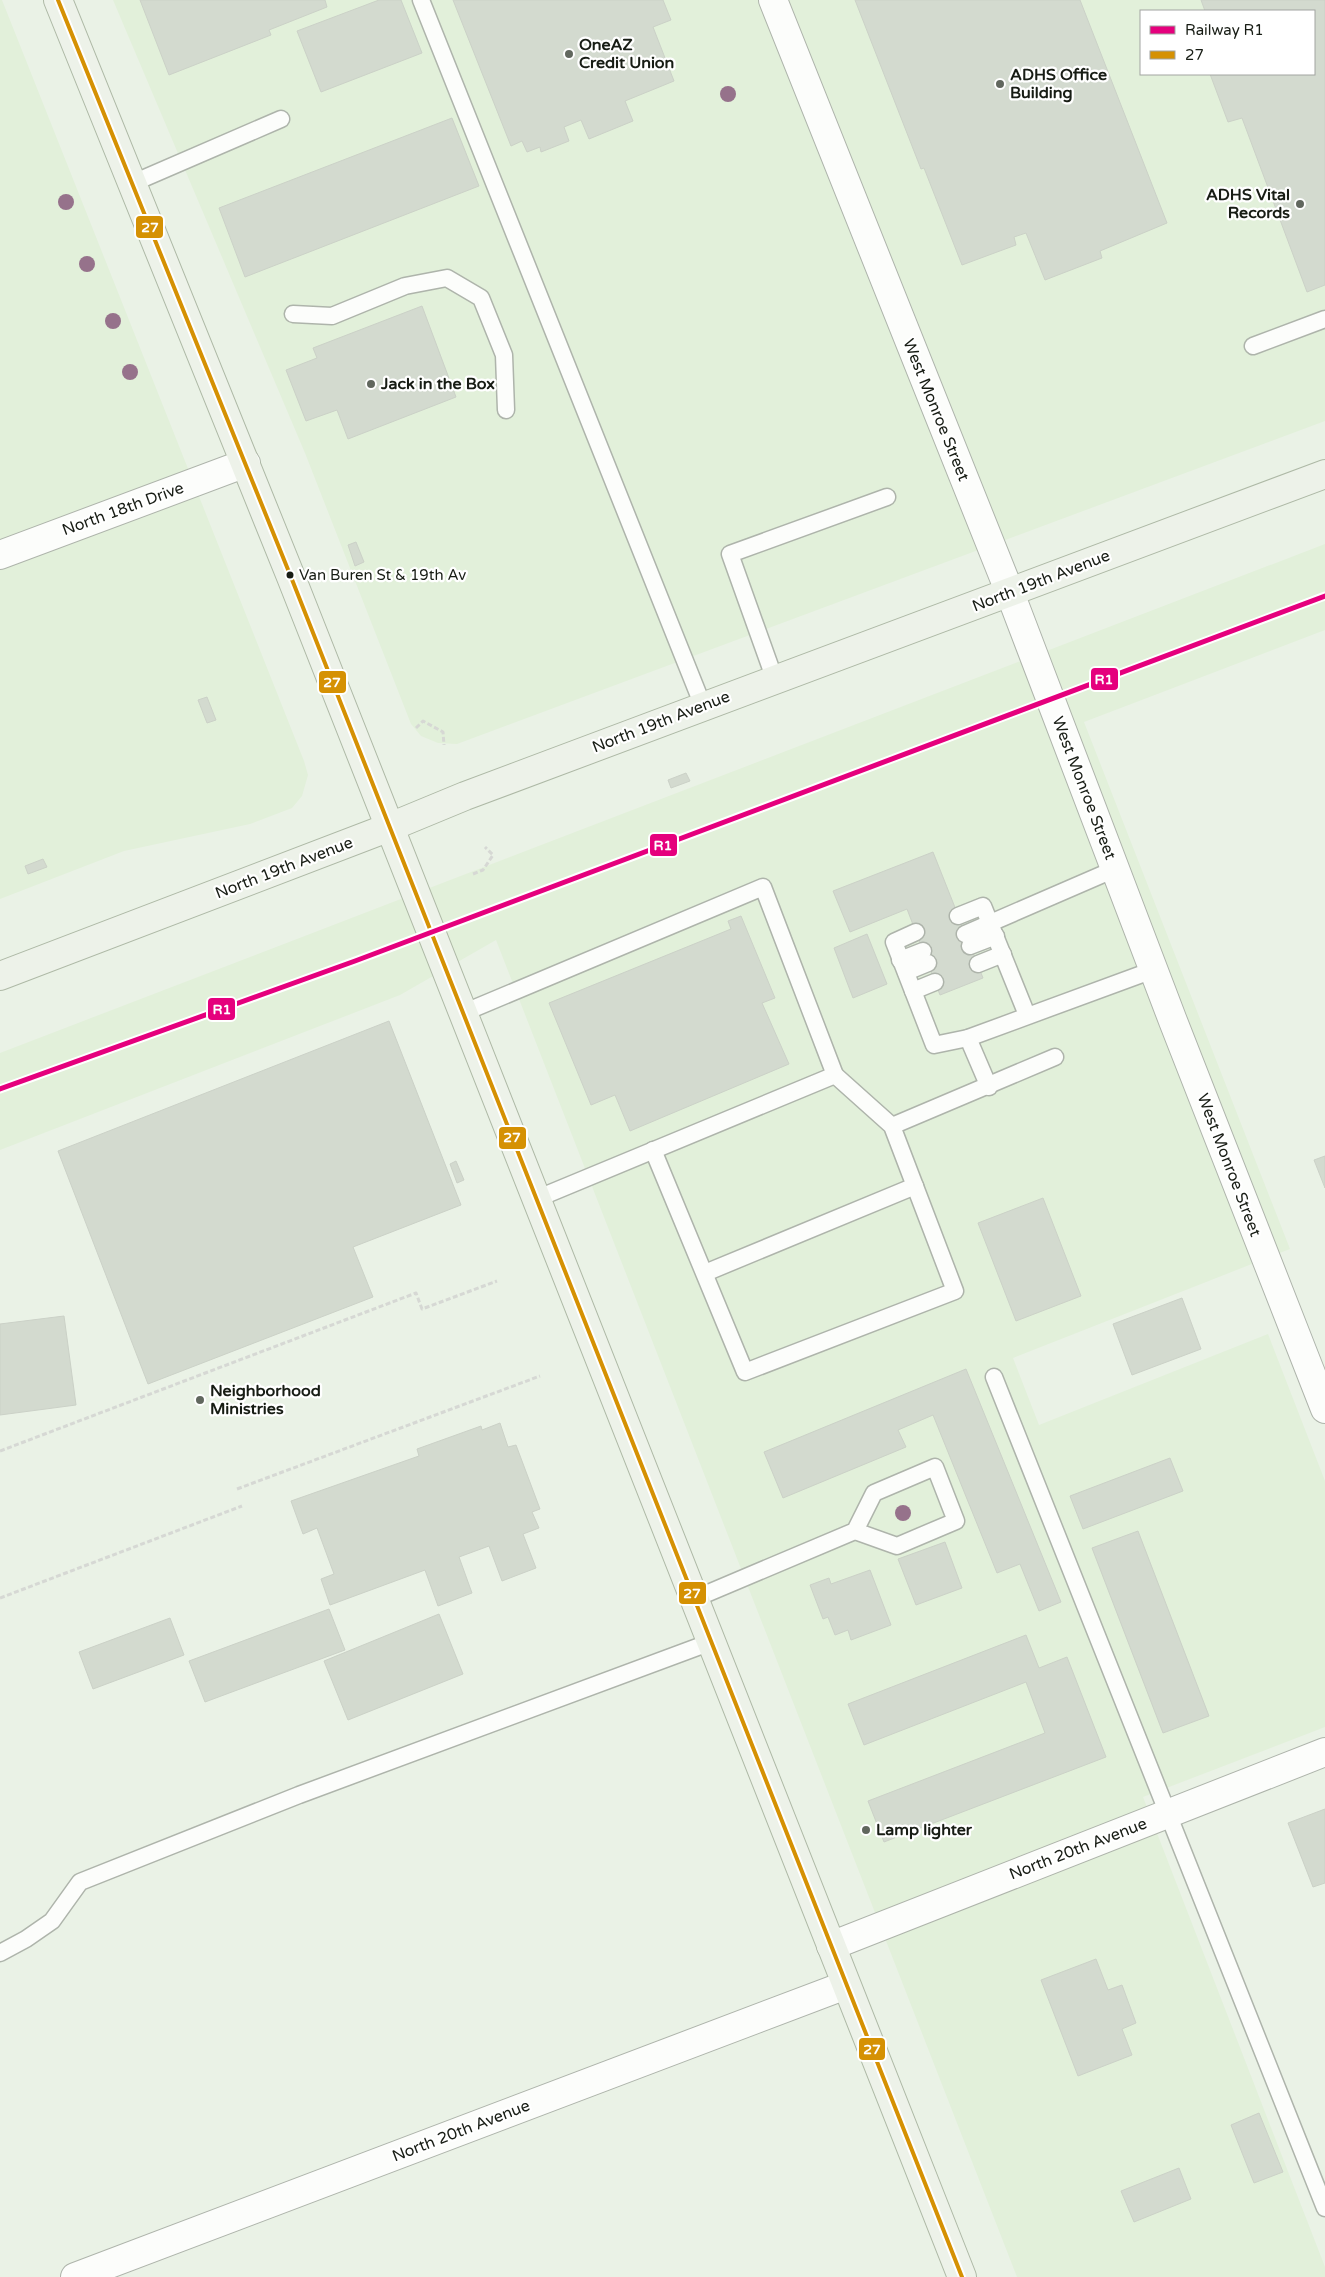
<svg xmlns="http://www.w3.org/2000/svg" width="1325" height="2277" viewBox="0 0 1325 2277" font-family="'Varela Round',sans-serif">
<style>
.built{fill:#e2f0da;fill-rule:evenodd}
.building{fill:#d3dacf;stroke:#cbd1c7}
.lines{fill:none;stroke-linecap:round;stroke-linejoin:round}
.lane-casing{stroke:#aeb4ab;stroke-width:19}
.street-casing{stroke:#aeb4ab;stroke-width:30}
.primary-casing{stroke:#aeb9a6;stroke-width:30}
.path{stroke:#d6d8d4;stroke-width:3;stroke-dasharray:5 2.5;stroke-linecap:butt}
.lane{stroke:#fcfdfb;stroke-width:16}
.street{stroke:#fcfdfb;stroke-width:28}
.primary{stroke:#edf2e9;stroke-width:28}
.bus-1-casing{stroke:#fff;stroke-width:8}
.bus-1{stroke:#d59103;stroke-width:4}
.rail-1-casing{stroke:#fff;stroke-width:9}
.rail-1{stroke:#e5007d;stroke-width:5}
.tree{fill:#96728b}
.poi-dot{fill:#61675e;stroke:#fff;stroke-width:2}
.bus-dot{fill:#171c14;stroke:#fff;stroke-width:2}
.labels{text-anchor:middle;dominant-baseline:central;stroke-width:4.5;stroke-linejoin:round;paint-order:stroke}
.bus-label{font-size:15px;fill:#171c14;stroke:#fff;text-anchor:start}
.poi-label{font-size:16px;font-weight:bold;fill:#171c14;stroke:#fff;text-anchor:start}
.street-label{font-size:16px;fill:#171c14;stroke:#fff}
.line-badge{stroke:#fff;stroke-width:2}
.badge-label{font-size:14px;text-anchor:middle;font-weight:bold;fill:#fff}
</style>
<rect width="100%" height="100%" fill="#eaf2e6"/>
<g class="built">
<polygon points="0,0 2,0 304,761 308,775 302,796 292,808 250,824 124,851 0,899"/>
<path d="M113,0H1325V421L457,744L438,743L421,736L411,724L305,453ZM1141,11H1314V74H1141Z"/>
<polygon points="1325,544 1325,630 1084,722 1290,1249 1013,1358 1039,1425 1268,1334 1325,1481 1325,1727 1143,1797 1325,2267 1325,2277 1017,2277 496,940 400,995 0,1150 0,1053"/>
</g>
<g class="building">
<polygon points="140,0 325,0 327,7 269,30 271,35 169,75"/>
<polygon points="379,0 401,0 422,53 321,92 297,31"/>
<polygon points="453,0 663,0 671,20 653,27 674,81 625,101 633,121 589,139 581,120 564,127 569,141 541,152 540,147 527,152 522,141 511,146"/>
<polygon points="855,0 1080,0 1167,223 1100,251 1102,258 1045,280 1026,233 1014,237 1016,245 962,265 924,168 921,169"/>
<polygon points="1201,0 1325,0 1325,285 1307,292 1242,118 1228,122 1210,74 1314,74 1314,11 1205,11"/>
<polygon points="452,118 479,186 245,277 219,208"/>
<polygon points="422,306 456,397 348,439 337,410 306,421 286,370 317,358 313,348"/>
<polygon points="356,542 364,562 355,566 348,545"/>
<polygon points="207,697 216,720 207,723 198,700"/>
<polygon points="686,773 690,781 671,788 668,780"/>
<polygon points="933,852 983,978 940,995 907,909 850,932 833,891"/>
<polygon points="43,859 47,867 28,874 25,866"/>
<polygon points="741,916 775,998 762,1003 789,1064 630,1131 615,1095 591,1105 549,1003 731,929 728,921"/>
<polygon points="867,934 887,984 853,998 834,948"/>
<polygon points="389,1021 461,1205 353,1247 373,1297 148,1384 58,1151"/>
<polygon points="1325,1156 1325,1188 1314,1160"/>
<polygon points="456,1161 464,1180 457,1183 450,1164"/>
<polygon points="1043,1198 1081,1296 1016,1321 978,1223"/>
<polygon points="1182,1298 1201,1349 1132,1375 1113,1324"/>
<polygon points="64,1316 76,1405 0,1415 0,1324"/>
<polygon points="966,1369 1061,1602 1039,1611 1020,1564 997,1573 933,1415 898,1430 906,1447 783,1498 764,1452"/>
<polygon points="500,1423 508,1447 516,1445 540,1509 532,1512 539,1528 523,1534 536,1568 502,1581 489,1546 459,1557 472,1593 438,1606 425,1570 330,1605 321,1579 334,1574 317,1528 303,1534 291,1501 419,1456 417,1449 481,1426 482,1430"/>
<polygon points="1170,1458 1183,1491 1083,1529 1070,1496"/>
<polygon points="1138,1531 1209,1716 1163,1733 1092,1548"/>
<polygon points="945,1542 962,1588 916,1605 898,1559"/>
<polygon points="870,1570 891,1625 851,1640 848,1630 835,1635 828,1617 823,1619 810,1585 829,1578 831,1584"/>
<polygon points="329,1609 345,1650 205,1702 189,1661"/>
<polygon points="439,1614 463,1674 348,1720 324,1661"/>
<polygon points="170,1618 184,1655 93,1689 79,1652"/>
<polygon points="1026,1635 1039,1668 1067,1657 1106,1757 884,1842 868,1801 1045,1733 1026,1682 864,1745 848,1704"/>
<polygon points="1325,1809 1325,1883 1313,1887 1288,1823"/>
<polygon points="1096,1959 1108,1990 1122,1985 1136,2023 1122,2029 1132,2055 1078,2076 1041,1980"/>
<polygon points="1259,2113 1283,2172 1254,2183 1231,2125"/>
<polygon points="1179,2168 1191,2199 1134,2222 1121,2191"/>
</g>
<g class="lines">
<defs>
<g id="lane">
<polyline points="421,0 703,706"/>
<polyline points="133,183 281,119"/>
<polyline points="293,314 332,316 405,286 447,278 481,298 504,355 506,410"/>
<polyline points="1253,346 1325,319"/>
<polyline points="775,680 730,554 887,497"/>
<polyline points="958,916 983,906 1027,1015"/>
<polyline points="916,932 894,942 934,1045 968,1038 1153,970"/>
<polyline points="965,934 1115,869"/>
<polyline points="970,946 996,936"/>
<polyline points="900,960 923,951"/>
<polyline points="978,964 1003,954"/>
<polyline points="906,972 928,963"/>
<polyline points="913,991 935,982"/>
<polyline points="463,1013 763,887 835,1075 536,1199"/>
<polyline points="968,1038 989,1087"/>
<polyline points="892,1126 1055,1057"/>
<polyline points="653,1150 745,1372 955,1291 892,1126 835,1075"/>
<polyline points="705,1273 915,1186"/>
<polyline points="994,1377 1325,2208"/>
<polyline points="694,1599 855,1531 874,1493 935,1467 956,1521 897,1546 855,1531"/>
<polyline points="0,1953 26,1939 52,1921 80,1882 299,1795 711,1642"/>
</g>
<g id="street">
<polyline points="773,0 1010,593 1173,1021 1325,1409"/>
<polyline points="0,555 246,463"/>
<polyline points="831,1946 1325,1752"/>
<polyline points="75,2277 846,1985"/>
</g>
<g id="primary">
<polyline points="58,0 291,577 962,2277"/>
<polyline points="0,976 390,827 465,796 1325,474"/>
</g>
</defs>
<use href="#lane" class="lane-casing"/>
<use href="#street" class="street-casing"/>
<use href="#primary" class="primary-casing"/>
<g class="path">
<polyline points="416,728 423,721 443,732 444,745"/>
<polyline points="473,874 483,870 493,855 485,847"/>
<polyline points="0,1451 416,1293 422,1309 497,1281"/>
<polyline points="237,1489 540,1376"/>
<polyline points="0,1598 242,1506"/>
</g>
<use href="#lane" class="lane"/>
<use href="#street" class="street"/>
<use href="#primary" class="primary"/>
<defs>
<polyline id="bus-1" points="58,0 291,577 962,2277"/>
</defs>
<use href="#bus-1" class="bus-1-casing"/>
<use href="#bus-1" class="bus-1"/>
<defs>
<polyline id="rail-1" points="0,1089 355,961 1325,596"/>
</defs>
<use href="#rail-1" class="rail-1-casing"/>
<use href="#rail-1" class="rail-1"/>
</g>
<g class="tree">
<circle cx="728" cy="94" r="8"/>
<circle cx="66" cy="202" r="8"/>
<circle cx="87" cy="264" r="8"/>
<circle cx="113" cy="321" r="8"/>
<circle cx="130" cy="372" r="8"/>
<circle cx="903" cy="1513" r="8"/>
</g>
<g class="poi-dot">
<circle cx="569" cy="54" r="5"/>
<circle cx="1000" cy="84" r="5"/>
<circle cx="1300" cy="204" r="5"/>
<circle cx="371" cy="384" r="5"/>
<circle cx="200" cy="1400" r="5"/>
<circle cx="866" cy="1830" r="5"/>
</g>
<circle class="bus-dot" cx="290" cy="575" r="4.5"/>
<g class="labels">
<g class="bus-label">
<text x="299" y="575">Van Buren St &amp; 19th Av</text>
</g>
<g class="poi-label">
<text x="579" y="45">OneAZ<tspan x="579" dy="18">Credit Union</tspan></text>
<text x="1010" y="75">ADHS Office<tspan x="1010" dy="18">Building</tspan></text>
<text x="1290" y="195" text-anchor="end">ADHS Vital<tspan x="1290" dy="18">Records</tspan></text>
<text x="381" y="384">Jack in the Box</text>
<text x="210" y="1391">Neighborhood<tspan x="210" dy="18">Ministries</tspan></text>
<text x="876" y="1830">Lamp lighter</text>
</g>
<g class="street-label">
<text transform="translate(936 410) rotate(68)">West Monroe Street</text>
<text transform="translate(123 509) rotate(-20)">North 18th Drive</text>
<text transform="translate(1041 581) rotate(-21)">North 19th Avenue</text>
<text transform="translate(661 722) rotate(-21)">North 19th Avenue</text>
<text transform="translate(1084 788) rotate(69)">West Monroe Street</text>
<text transform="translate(284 868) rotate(-21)">North 19th Avenue</text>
<text transform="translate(1229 1165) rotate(69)">West Monroe Street</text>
<text transform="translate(1078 1849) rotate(-21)">North 20th Avenue</text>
<text transform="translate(461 2131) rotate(-21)">North 20th Avenue</text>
</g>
</g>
<g class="line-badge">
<rect x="135" y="215" width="29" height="24" rx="5" fill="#d59103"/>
<rect x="1090" y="667" width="29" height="24" rx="5" fill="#e5007d"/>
<rect x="318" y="670" width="29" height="24" rx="5" fill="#d59103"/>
<rect x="649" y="833" width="29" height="24" rx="5" fill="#e5007d"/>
<rect x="207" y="997" width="29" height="24" rx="5" fill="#e5007d"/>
<rect x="498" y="1126" width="29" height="24" rx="5" fill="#d59103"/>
<rect x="678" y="1581" width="29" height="24" rx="5" fill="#d59103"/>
<rect x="858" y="2037" width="28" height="24" rx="5" fill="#d59103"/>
</g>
<g class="badge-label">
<text x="150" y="232">27</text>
<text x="1104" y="684">R1</text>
<text x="332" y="687">27</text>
<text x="663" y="850">R1</text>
<text x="222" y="1014">R1</text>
<text x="512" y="1142">27</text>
<text x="692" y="1598">27</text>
<text x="872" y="2054">27</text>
</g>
<rect x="1140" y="10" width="175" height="65" fill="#ffffff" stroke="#a2a4a1"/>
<rect x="1150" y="26" width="25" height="8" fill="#e5007d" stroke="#a2a4a1"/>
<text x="1185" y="35" font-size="15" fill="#171c14">Railway R1</text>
<rect x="1150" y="51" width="25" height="8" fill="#d59103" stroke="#a2a4a1"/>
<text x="1185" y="60" font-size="15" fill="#171c14">27</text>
</svg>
